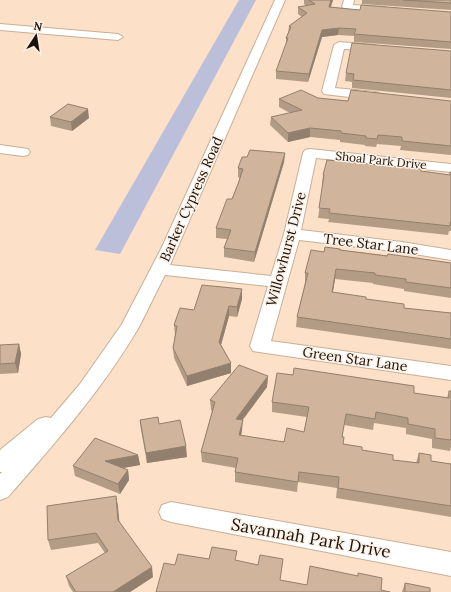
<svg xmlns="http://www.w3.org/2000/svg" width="451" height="592" viewBox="0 0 451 592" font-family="Lora,serif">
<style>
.green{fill:#bcbfda}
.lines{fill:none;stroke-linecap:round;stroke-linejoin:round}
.minor-casing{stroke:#c9af96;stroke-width:2}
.minor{fill:#fff;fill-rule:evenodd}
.wall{fill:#b39c86}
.shaded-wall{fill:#927f6d}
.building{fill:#d0b59c;stroke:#927f6d}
.labels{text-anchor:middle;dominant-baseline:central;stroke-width:3;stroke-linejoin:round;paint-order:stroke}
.far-street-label{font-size:12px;fill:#1b1209;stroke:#fcf1e7}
.street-label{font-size:14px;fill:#1b1209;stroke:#fcf1e7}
.near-street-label{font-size:17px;fill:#1b1209;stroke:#fcf1e7}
</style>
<rect width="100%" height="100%" fill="#fce0c7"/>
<polygon class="green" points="239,0 256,0 120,254 95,250"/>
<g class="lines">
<defs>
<g id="minor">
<path d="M275,0H285L170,265L271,276L284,234L303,153L305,150L310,149L451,164V172L316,158L301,230L402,242L451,250V260L402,252L299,240L271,341L451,366V380L253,351L250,346L268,286L165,275C156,292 148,310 139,327C103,389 55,443 8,497L0,500V474L2,472H0V450L38,419L46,417L51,418L80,384L122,324L161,249Z"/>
<polygon points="344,0 354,0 353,5 385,7 390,10 385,13 347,10 342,7"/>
<polygon points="0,24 118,34 123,37 118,40 0,30"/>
<polygon points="339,42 375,45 380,48 375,51 344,49 335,88 375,92 379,93 381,96 379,99 375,100 324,94 322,91 334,45"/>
<polygon points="0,145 28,149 30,152 28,155 23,156 0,153"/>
<polygon points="171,502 451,552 451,576 171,522 162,519 159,512 162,505"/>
</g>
</defs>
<use href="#minor" class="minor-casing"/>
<use href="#minor" class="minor"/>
</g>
<g class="wall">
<polygon points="304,0 333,0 331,7 360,10 451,12 451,49 354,42 354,36 338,35 322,37 308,82 276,79 276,71 286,46 286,38 288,33 289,26 302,17 298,14 298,7 306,6 304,4"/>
<polygon points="362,0 451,0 451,10 362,4"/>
<polygon points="451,51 451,98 352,88 352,82 345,81 346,73"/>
<polygon points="318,98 348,101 451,101 451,155 400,150 401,146 377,144 376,147 365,146 365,145 340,142 340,140 310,137 288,142 270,125 271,117 290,113 279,107 279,99"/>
<polygon points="50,117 89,118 72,131 51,126"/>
<polygon points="285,153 284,162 254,262 224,257 224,248 227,239 216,238 216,228 232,199 240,178 238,177 238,168 247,157"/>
<polygon points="421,171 449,175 450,172 451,172 451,231 449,231 448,235 328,222 329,219 318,218 323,184 322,184 323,175"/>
<polygon points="340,250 451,263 451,298 404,291 404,289 373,284 373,283 335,279 333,292 366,299 404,308 451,313 451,349 296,327 297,317 305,283 305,273 324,252"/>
<polygon points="242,299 237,317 229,316 221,345 231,363 231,373 187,386 174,358 173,348 175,335 174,325 194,310"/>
<polygon points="19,344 21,354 18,373 0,374 0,345"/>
<polygon points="268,376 267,387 242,420 242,430 241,436 284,442 304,432 307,417 272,412 272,402 414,393 447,398 449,391 451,391 451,447 450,451 432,448 432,439 406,434 406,428 374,423 373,430 344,425 342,437 343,444 393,460 416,463 419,453 431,461 451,464 451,517 416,511 336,498 337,488 298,482 297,492 235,482 235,472 236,468 202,462 201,452 212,411 211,410 210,400"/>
<polygon points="140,420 187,457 147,463 141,430"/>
<polygon points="138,455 140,465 123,468 128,470 129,480 120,494 75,476 73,466"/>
<polygon points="116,496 119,521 153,577 130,592 73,592 69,586 66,576 105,553 98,543 51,550 48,540"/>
<polygon points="405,583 430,592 402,592"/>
</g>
<g class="shaded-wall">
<polygon points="331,0 333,0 328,14 329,7"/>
<polygon points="339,28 338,35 322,37 308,82 309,74 322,30"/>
<polygon points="88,109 89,118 72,131 71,122"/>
<polygon points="310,128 310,137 288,142 288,133"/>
<polygon points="285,153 284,162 254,262 255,252"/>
<polygon points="336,269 335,279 331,302 332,292"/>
<polygon points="242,289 242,299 237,317 237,307"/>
<polygon points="229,306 229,316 219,352 219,342"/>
<polygon points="19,344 21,354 18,373 15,363"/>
<polygon points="231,363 231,373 187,386 187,376"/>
<polygon points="268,376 267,387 236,429 236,419"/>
<polygon points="243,420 242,430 239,446 239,435"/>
<polygon points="186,446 187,457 147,463 146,453"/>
<polygon points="138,455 140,465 106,471 105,461"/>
<polygon points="128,470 129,480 120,494 118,484"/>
<polygon points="116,496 118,506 120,530 118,520"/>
<polygon points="152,567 153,577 130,592 113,592"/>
</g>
<g class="building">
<polygon points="309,0 331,0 329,7 360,10 361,5 451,12 451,42 354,34 356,29 339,28 322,30 309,74 276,71 288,38 286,38 291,27 289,26 307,13 298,7 315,4"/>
<polygon points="403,0 451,0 451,3"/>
<polygon points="352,43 451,51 451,90 353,80 354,74 346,73"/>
<polygon points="301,90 318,98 348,101 351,90 451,101 451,146 402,141 402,137 378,135 377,139 366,138 366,136 341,133 341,131 310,128 288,133 271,117 302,110 279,99"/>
<polygon points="68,104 88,109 71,122 50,117"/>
<polygon points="250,150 285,153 255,252 224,248 231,230 216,228 227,199 232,199 238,184 243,169 238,168 242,157 247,157"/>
<polygon points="327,160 421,169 421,171 450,175 450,172 451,172 451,222 450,222 450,226 329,213 330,209 319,208 324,175 323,175"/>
<polygon points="325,247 340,249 340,250 387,256 388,254 451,263 451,288 406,282 406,279 375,275 375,273 336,269 332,292 366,297 366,299 404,304 404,308 451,313 451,339 297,317 308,273 305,273 311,250 324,252"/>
<polygon points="202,285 242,289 237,307 229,306 219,342 231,363 187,376 173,348 177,326 174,325 180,308 194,310"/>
<polygon points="19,344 15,363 0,364 0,345"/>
<polygon points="239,365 268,376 236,419 243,420 239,435 284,442 287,428 304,432 309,407 272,402 277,373 293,375 294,368 414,386 414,393 449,398 449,391 451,391 451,440 435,438 435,429 408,424 408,418 376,412 375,419 346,414 342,437 344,437 343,444 362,447 362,450 393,455 393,460 419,463 419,453 431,455 431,461 451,464 451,506 419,501 338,488 339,477 299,472 298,482 235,472 238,458 201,452 215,402 210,400"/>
<polygon points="158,417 159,424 180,420 186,446 146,453 140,420"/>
<polygon points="95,438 138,455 105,461 128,470 118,484 73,466"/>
<polygon points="116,496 118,520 152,567 113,592 76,592 66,576 108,551 96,533 48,540 47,506"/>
<polygon points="212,547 237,551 235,560 258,565 260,555 283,559 280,580 307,585 310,566 358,576 358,573 382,578 381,590 390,592 156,592 164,563 175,565 178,554 209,559"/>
<polygon points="405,583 430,588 430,592 405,592"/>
</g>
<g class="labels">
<g class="far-street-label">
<text transform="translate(381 160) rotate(6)">Shoal Park Drive</text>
</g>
<g class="street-label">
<text transform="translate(191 199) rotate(-66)">Barker Cypress Road</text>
<text transform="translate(371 244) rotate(7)">Tree Star Lane</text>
<text transform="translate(286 249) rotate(-75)">Willowhurst Drive</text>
<text transform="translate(355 359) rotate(8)">Green Star Lane</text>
</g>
<g class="near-street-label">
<text transform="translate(311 538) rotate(10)">Savannah Park Drive</text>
</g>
</g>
<g transform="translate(36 36) rotate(12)" stroke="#fcf1e7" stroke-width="3" paint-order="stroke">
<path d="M0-3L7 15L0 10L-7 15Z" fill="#1b1209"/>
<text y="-6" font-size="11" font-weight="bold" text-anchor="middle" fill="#1b1209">N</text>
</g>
</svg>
